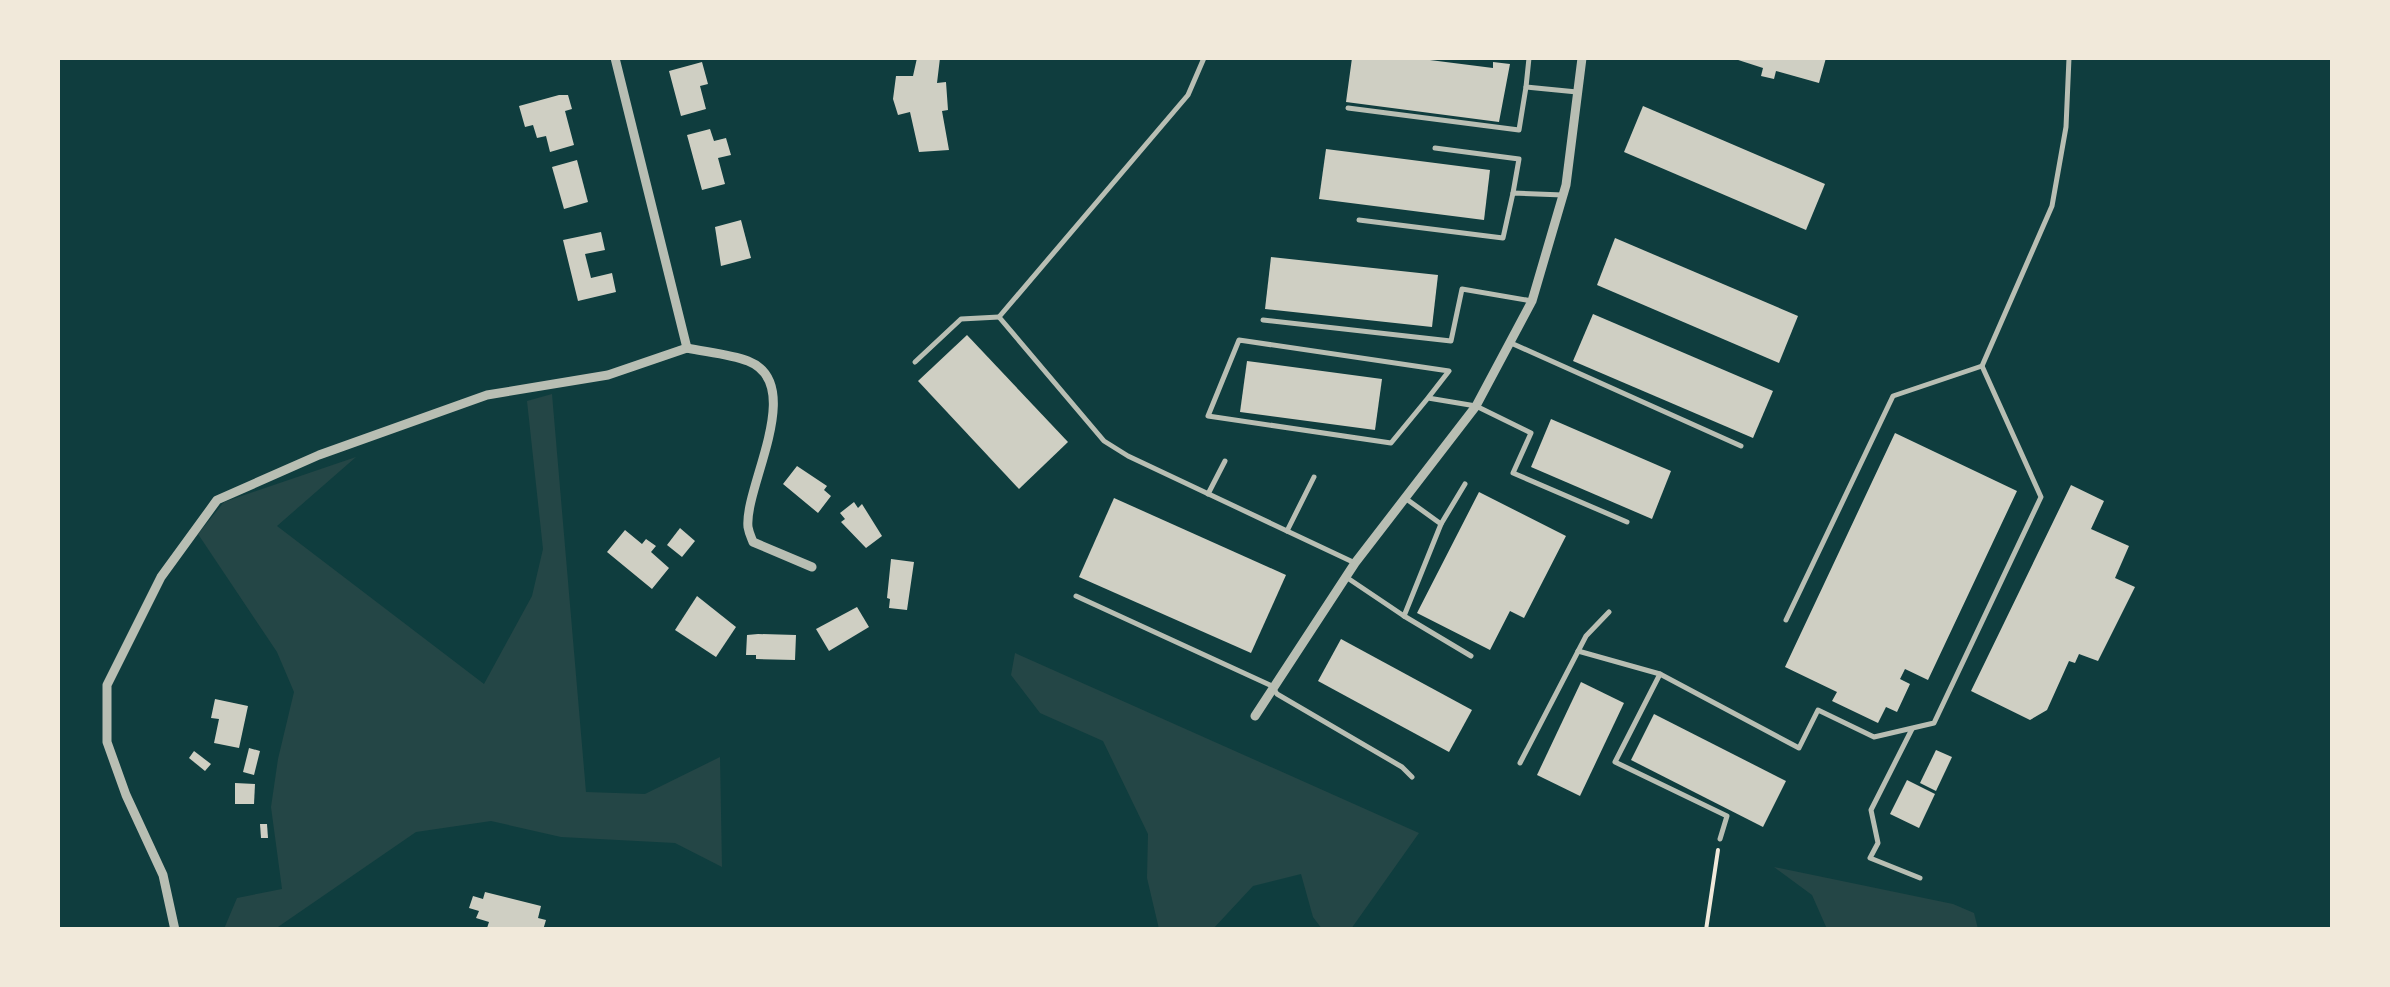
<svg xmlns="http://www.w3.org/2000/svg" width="2390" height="987" viewBox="0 0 2390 987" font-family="'Roboto Condensed',sans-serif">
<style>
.green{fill:#244646}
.building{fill:#cfcfc3}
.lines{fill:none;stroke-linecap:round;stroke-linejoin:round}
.path{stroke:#f1e9da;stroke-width:4}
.service{stroke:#b8beb3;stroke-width:5}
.minor{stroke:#b8beb3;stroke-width:9}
</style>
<rect width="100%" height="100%" fill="#0f3d3e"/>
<g class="green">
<polygon points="552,394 586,792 645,794 720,757 722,867 675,843 561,837 491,821 416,832 275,929 224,929 237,898 282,889 271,807 278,759 294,692 277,652 198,534 224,502 356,457 277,526 484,684 532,596 543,549 527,401"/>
<polygon points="1015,653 1419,833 1351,929 1322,929 1313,917 1301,874 1253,886 1213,929 1159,929 1147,878 1148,834 1103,741 1040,713 1011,675"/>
<polygon points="1774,867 1953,904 1974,913 1978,929 1827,929 1812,895"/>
</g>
<g class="building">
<polygon points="917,58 940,58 937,83 946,82 948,110 942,111 949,150 919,152 910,112 898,115 893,99 896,76 913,76"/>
<polygon points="1352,58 1414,58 1493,68 1493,62 1510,64 1499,122 1346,102"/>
<polygon points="1732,58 1826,58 1819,83 1776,71 1774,79 1761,76 1763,68"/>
<polygon points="702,62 708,84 700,86 706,109 681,116 669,71"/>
<polygon points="559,95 568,95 572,109 565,111 574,145 550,152 546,136 537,138 533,125 525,127 519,106"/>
<polygon points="1643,106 1825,184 1806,230 1624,152"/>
<polygon points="710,129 714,141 726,138 731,155 718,158 725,184 702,190 687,135"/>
<polygon points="1326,149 1490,170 1484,220 1319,199"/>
<polygon points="577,160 588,202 564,209 552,167"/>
<polygon points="741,220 751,258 721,266 715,227"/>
<polygon points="601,232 605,250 585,254 591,278 612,273 616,292 578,301 563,240"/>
<polygon points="1615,238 1798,316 1779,363 1597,285"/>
<polygon points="1271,257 1438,275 1432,327 1265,309"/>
<polygon points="1593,314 1773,391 1753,438 1573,361"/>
<polygon points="967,335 1068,442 1019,489 918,381"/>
<polygon points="1247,361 1382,379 1375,430 1240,412"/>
<polygon points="1551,419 1671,471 1652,519 1531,467"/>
<polygon points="1895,433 2017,491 1928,680 1905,669 1900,679 1910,684 1897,712 1886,707 1878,723 1832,701 1837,692 1785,667"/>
<polygon points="797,466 827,486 824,490 831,496 818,513 783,484"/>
<polygon points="2071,485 2104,501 2091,529 2129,546 2115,578 2135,587 2098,661 2079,654 2075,663 2069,661 2047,710 2030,720 1971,691"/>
<polygon points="1479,492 1566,536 1524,618 1510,611 1490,650 1417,613"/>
<polygon points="1114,498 1286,575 1251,653 1079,577"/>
<polygon points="854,502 858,508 862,504 882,536 866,548 841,522 845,519 840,513"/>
<polygon points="680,528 695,541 682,557 667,545"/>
<polygon points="625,530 642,544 646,539 656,546 651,552 669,568 652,589 607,552"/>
<polygon points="891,559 914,562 907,610 889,608 890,599 887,598"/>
<polygon points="697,596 736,627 716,657 675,630"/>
<polygon points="857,607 869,627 829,651 816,629"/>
<polygon points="758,634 796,635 795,660 756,659 756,655 746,655 747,635"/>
<polygon points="1341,639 1472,710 1449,752 1318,681"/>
<polygon points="1581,682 1624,703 1580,796 1537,775"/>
<polygon points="215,699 248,706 239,748 214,743 219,719 211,718"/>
<polygon points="1654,714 1786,781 1763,827 1631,760"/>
<polygon points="249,748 260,751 254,775 243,772"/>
<polygon points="1936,750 1952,757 1936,791 1920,783"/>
<polygon points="194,751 211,764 205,771 189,758"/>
<polygon points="1907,780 1935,794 1919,828 1890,814"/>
<polygon points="235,783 255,784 254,804 235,804"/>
<polygon points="260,824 267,824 268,838 261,838"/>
<polygon points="485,892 541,906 538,918 546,920 543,930 487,928 489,922 476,918 479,911 469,908 473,896 483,899"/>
</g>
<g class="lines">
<polyline class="path" points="1706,930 1718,850"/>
<g class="service">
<polyline points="1204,58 1188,95 999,317 1104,441 1128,456 1355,563"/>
<polyline points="1526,87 1529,58"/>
<polyline points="1348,108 1519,130 1526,87 1577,92"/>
<polyline points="1435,148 1519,159 1513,193"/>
<polyline points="1359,220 1503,238 1513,193 1563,195"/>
<polyline points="1263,320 1451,341 1462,289 1532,301"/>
<polyline points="1511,343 1741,446"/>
<polyline points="915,362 961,319 999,317"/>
<polyline points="1428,398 1449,371 1239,340 1208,416 1391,443 1428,398 1476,406 1531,433 1513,473 1627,522"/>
<polyline points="1208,494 1225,461"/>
<polyline points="1405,498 1441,524"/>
<polyline points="1287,531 1314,477"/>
<polyline points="1346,577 1404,616 1441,524 1465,484"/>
<polyline points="1076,596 1272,686 1277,694 1402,767 1412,777"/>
<polyline points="1404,616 1471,656"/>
<polyline points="1786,620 1893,396 1982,366 2052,206 2066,127 2069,58"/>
<polyline points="1578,651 1660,674 1799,748 1818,710 1874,737 1934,723 2041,497 1982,366"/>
<polyline points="1660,674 1615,762 1727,816 1720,839"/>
<polyline points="1912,729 1871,810 1878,843 1870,858 1920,878"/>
<polyline points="1520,763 1586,636 1609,612"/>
</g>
<g class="minor">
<polyline points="615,58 687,348"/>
<path d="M687,348C706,352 730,354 748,361C807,384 744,487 748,527C749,533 751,537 753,542L812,567"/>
<polyline points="1255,716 1355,563 1476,406 1532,301 1566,185 1582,58"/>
<polyline points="175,930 163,875 126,795 107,742 107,685 161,577 217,500 319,455 487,395 608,375 687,348"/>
</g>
</g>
<rect width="2390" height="987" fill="none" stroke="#f1e9da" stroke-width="120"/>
</svg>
